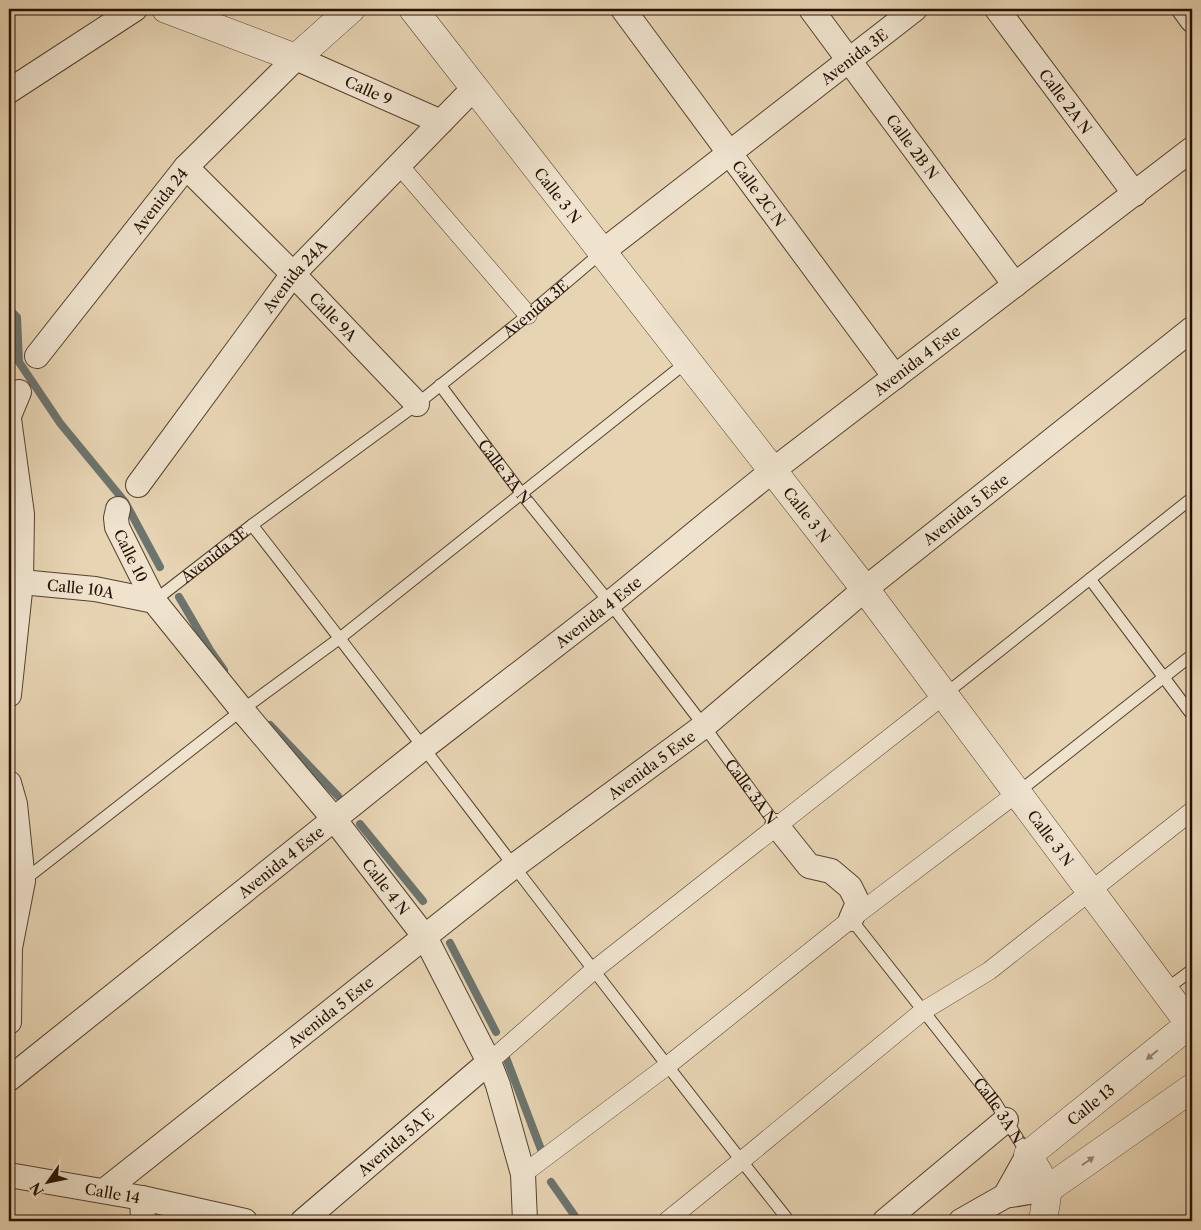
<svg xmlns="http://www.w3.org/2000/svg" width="1201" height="1230" viewBox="0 0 1201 1230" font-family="'Libre Caslon Text',serif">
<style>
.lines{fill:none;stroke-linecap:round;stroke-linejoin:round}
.stream{stroke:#6c746e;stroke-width:8}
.service-casing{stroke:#56412d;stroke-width:13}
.pedestrian-casing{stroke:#56412d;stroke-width:19}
.minor-casing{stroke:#56412d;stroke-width:26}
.tertiary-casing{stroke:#56412d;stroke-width:29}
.service{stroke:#efe3ce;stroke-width:11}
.pedestrian{stroke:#efe3ce;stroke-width:18}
.minor{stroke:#efe3ce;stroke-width:24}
.tertiary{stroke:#efe3ce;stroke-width:28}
.oneway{fill:#958471}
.labels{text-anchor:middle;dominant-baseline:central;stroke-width:4.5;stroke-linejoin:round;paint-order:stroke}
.street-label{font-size:15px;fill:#261000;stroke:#efe3ce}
</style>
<rect width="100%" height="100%" fill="#e7d4b3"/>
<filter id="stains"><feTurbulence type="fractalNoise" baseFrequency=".004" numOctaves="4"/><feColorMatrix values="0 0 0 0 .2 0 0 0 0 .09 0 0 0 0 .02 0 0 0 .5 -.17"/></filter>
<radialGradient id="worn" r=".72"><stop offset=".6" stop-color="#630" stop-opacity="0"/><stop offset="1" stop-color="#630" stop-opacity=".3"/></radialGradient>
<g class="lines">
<g class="stream">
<polyline points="9,309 17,317 19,362 60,423 125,502 160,567"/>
<polyline points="179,597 210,650 224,670"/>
<polyline points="270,725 338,796"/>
<polyline points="360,824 423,901"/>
<polyline points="450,943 496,1032"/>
<polyline points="505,1055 542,1152"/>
<polyline points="551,1182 577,1219"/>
</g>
<defs>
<g id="service">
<path id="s1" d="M440,385L521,493L610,603L704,726L777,826"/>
<path d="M252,525C432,756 607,992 789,1221"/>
<polyline points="1090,579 1192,715"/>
<path id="s2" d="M154,601L252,525L417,404L528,315L602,252"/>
<polyline points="944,695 1192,498"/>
<polyline points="1017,793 1192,655"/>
<polyline points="23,881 242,710 340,638 688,361"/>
<path id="s3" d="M851,919L995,1102L1028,1155"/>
<polyline points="1165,990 1192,970"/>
</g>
<g id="pedestrian">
<polyline points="399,165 528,315"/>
<polyline points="489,1062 594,970 944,695"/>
<polyline points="523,1174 667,1066 851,919 1017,793"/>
<polyline points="667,1221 741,1161 923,1011 989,971 1192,811"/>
</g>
<g id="minor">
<path id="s4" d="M623,9L895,377"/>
<path id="s5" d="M811,9L1015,285"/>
<path id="s6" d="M997,9L1135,194"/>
<polyline points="1184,9 1192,20"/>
<polyline points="9,91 135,9"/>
<path id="s7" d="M186,167L293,274L417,404"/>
<path id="s8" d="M602,252L915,9"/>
<path id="s9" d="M37,356L186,167L296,58L441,122"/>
<polyline points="9,416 19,392"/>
<polyline points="9,419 22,514 21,582 9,695"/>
<path id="s10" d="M138,485L293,274L474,88"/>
<path id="s11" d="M118,509L116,518L117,527L154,601L242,710L334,819L425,937L489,1062L498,1085L523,1174L525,1221"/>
<path id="s12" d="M9,582H21L95,589L154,601"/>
<polyline points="9,783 15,804 23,881 10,948 9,1022"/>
<polyline points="777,826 809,866 831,871 850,887 858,903 851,919"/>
<path id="s13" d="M9,1079L423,748L610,603L710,521L772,471L1192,149"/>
<path id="s14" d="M9,1175L142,1198L245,1221"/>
<path id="s15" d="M104,1191L514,866L704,726L865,589L1192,329"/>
<polyline points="1005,1196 1028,1155"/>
<polyline points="142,1198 143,1221"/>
<path id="s16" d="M303,1221L489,1062"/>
<polyline points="885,1221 1006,1120"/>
<polyline points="961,1221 1005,1196 1048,1189"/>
</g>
<g id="tertiary">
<polyline points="166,9 296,58 351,9"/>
<path id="s17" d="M413,9L865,589L1192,1027"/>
<path id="s18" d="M1048,1189L1028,1155L1190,1024"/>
<polyline points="1048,1189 1192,1088"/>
<polyline points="1043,1221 1048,1189"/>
</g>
</defs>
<use href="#service" class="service-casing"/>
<use href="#pedestrian" class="pedestrian-casing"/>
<use href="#minor" class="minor-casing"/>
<use href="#tertiary" class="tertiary-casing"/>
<use href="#service" class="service"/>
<use href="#pedestrian" class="pedestrian"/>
<use href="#minor" class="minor"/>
<use href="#tertiary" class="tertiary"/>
</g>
<defs><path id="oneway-solid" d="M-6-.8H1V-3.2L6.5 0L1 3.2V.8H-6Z" transform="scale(1.25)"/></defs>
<g class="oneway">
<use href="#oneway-solid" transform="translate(1152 1055) rotate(141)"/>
<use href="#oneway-solid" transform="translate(1088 1161) rotate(-35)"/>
</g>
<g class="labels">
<g class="street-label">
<text stroke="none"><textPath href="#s8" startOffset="319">Avenida 3E</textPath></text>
<text stroke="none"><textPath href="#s9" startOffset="475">Calle 9</textPath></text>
<text stroke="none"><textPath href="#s6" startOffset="115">Calle 2A N</textPath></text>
<text stroke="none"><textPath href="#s5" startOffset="171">Calle 2B N</textPath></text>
<text stroke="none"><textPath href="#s4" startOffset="229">Calle 2C N</textPath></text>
<text stroke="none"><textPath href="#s17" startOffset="236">Calle 3 N</textPath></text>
<text stroke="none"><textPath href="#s9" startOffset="198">Avenida 24</textPath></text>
<text stroke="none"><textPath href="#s10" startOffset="261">Avenida 24A</textPath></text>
<text stroke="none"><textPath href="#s2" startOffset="481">Avenida 3E</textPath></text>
<text stroke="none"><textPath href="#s7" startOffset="210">Calle 9A</textPath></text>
<text stroke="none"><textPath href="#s13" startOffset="1158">Avenida 4 Este</textPath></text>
<text stroke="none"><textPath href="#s1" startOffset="108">Calle 3A N</textPath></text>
<text stroke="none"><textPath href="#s15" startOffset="1099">Avenida 5 Este</textPath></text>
<text stroke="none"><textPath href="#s17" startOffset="641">Calle 3 N</textPath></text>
<text stroke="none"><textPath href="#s2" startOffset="76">Avenida 3E</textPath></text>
<text stroke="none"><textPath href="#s11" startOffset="50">Calle 10</textPath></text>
<text stroke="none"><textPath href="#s12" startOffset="72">Calle 10A</textPath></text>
<text stroke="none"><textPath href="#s13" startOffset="752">Avenida 4 Este</textPath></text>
<text stroke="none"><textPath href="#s15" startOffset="694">Avenida 5 Este</textPath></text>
<text stroke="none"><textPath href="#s1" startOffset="512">Calle 3A N</textPath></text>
<text stroke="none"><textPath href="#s17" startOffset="1046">Calle 3 N</textPath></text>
<text stroke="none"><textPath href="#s13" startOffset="348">Avenida 4 Este</textPath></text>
<text stroke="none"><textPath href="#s11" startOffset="469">Calle 4 N</textPath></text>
<text stroke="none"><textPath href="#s15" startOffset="289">Avenida 5 Este</textPath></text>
<text stroke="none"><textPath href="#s18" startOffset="120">Calle 13</textPath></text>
<text stroke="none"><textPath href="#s3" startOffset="242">Calle 3A N</textPath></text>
<text stroke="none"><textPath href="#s16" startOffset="122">Avenida 5A E</textPath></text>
<text stroke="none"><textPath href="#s14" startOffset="105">Calle 14</textPath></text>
</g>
</g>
<rect width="1201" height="1230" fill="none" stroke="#e7d4b3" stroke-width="30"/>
<rect x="10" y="10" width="1181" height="1210" fill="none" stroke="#261000" stroke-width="2.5"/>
<rect x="15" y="15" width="1171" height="1200" fill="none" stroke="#261000"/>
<g transform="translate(48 1182) rotate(237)" stroke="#efe3ce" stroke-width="4" paint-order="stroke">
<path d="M0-4L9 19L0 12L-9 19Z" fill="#261000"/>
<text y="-8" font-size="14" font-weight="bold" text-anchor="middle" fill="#261000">N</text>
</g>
<rect width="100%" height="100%" filter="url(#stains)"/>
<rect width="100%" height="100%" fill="url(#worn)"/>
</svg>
